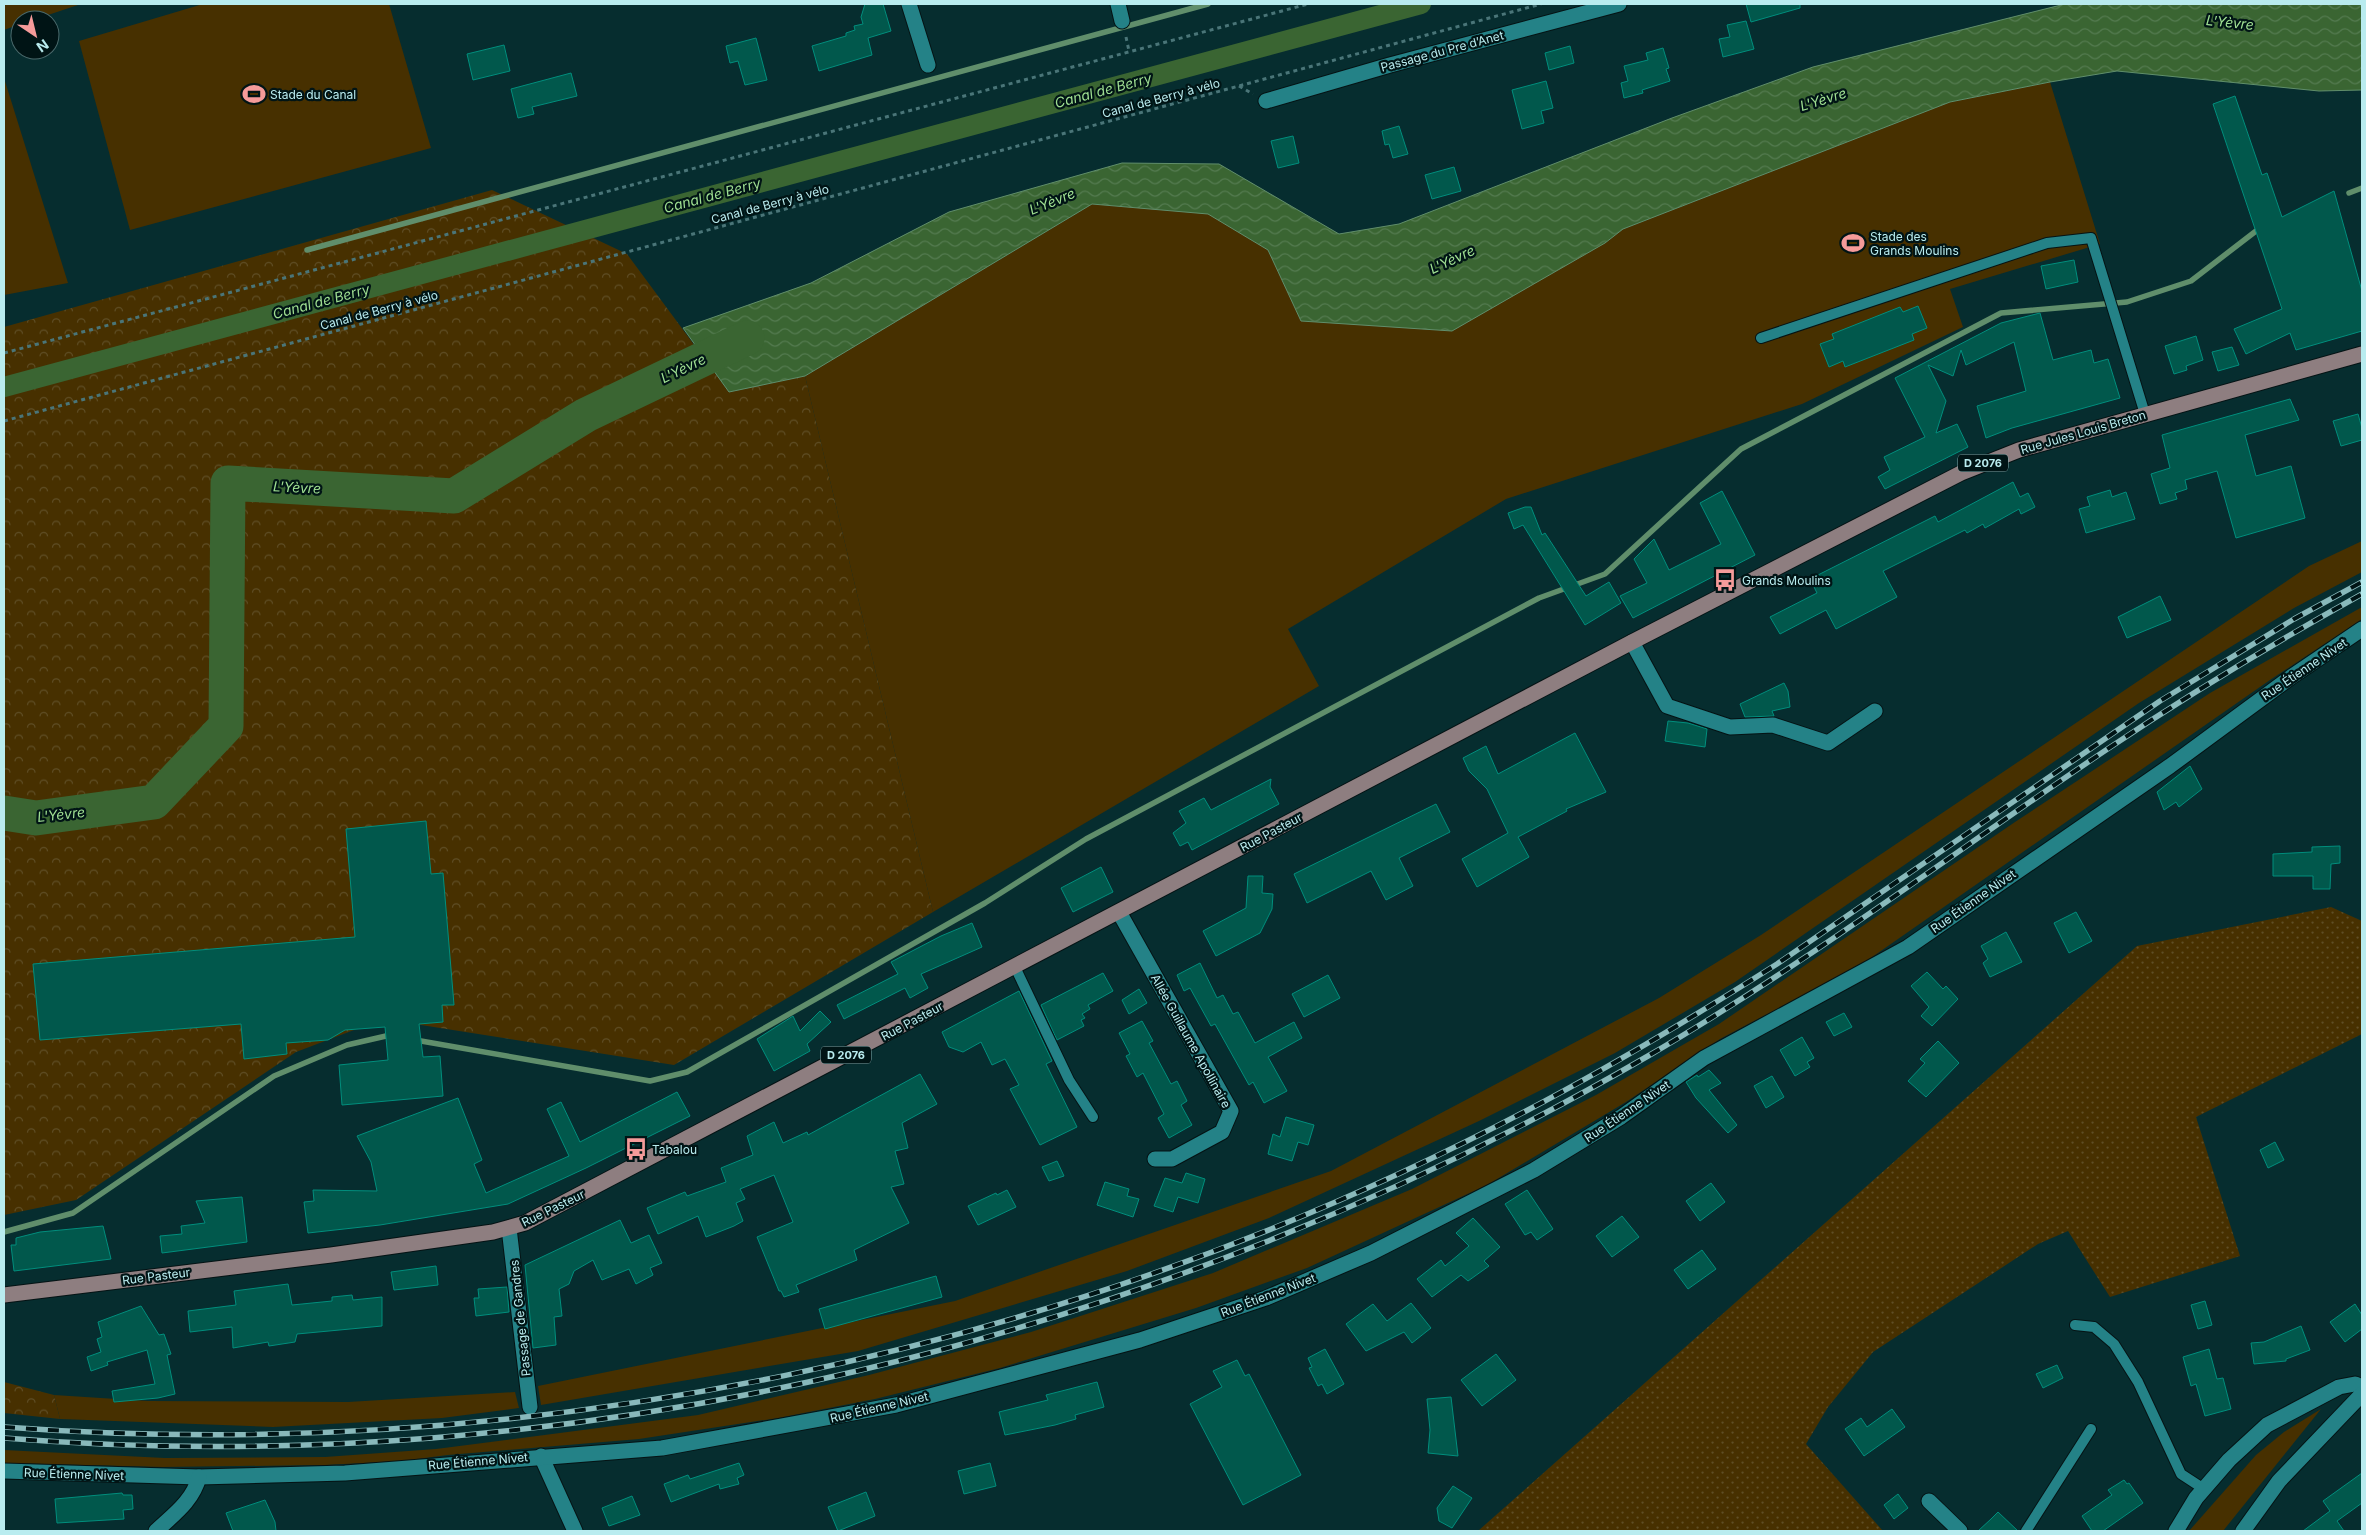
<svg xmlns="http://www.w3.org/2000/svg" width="2366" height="1535" viewBox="0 0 2366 1535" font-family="Inter,sans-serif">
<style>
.grass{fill:#473000}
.forest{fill:url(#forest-crowns)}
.park{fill:url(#park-dots)}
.water{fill:url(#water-waves);stroke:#608e6b}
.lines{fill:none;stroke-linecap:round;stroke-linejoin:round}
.stream{stroke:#608e6b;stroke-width:5.5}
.canal{stroke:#3a6532;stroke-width:20}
.river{stroke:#3a6532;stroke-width:35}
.building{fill:#01584c;stroke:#018e7d}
.service-casing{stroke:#051314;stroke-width:12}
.minor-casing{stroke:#051314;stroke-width:17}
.tertiary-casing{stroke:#051314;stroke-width:17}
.primary-casing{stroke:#051314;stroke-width:17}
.path{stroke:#4a7578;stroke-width:3;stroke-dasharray:4 4;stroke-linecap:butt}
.service{stroke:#248287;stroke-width:10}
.minor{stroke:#248287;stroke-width:15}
.tertiary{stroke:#248287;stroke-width:15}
.primary{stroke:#8e7e80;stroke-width:15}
.rail-casing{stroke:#89b9bb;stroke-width:5.5}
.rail{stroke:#001415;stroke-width:4;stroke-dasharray:11;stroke-linecap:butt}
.labels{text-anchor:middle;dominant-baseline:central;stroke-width:4.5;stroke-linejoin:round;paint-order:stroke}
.shield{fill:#001415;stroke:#82abae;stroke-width:1}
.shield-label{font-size:11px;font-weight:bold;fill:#b9ecef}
.street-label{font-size:12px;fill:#b9ecef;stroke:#001415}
.poi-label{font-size:12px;fill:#b9ecef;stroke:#001415;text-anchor:start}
.water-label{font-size:14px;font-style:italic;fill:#9fdf92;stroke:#001415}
</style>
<defs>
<pattern id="forest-crowns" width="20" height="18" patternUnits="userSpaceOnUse" patternTransform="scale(1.25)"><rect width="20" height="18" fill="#473000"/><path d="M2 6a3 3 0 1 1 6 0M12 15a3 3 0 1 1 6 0" fill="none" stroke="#5f4e26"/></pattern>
<pattern id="park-dots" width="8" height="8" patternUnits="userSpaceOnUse" patternTransform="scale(1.25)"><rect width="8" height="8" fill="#473000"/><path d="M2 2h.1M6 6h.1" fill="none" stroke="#5f4e26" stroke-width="1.8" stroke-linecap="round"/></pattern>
<pattern id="water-waves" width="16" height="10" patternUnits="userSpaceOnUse" patternTransform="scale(1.25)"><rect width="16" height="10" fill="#3a6532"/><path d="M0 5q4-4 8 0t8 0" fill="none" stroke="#547b50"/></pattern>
</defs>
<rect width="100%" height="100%" fill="#062d2f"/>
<g class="grass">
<polygon points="4,4 81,4 33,20 20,20 20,24 4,30"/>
<polygon points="203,4 389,4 431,148 130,230 79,41"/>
<polygon points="4,78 68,283 4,295"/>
<polygon points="2050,82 2100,244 1950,289 1963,327 1802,404 1506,499 1288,629 1319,686 933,912 805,376 1092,204 1208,213 1268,250 1302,321 1605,243 1623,229 1950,102"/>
<polygon points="2362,541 2362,572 2294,608 2139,703 1735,982 1615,1053 1479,1121 1269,1218 1127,1271 858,1351 541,1405 538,1386 955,1301 1331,1171 1659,998 1761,935 2309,566"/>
<polygon points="2362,607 2362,619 2270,680 1865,962 1720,1039 1626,1102 1487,1185 1307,1268 1196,1308 1000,1368 875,1399 778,1418 639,1439 448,1455 401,1461 325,1465 163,1467 4,1463 4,1450 165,1458 325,1457 436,1449 698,1415 869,1375 1031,1332 1213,1273 1412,1189 1596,1095 1719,1024 2015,822 2210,693"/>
<polygon points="515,1392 519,1408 442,1418 273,1427 60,1419 54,1395 148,1401 348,1402"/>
<polygon points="2321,1409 2223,1531 2189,1531 2256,1455 2284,1432"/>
</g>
<g class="forest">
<polygon points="492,190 627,254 729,392 805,376 933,912 674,1065 383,1019 296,1052 76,1200 4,1215 4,327"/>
<polygon points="4,1382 54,1395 60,1419 4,1413"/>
</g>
<polygon class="park" points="2331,907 2362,921 2362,1034 2196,1117 2240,1256 2110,1297 2068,1231 2038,1244 1873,1352 1828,1407 1806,1444 1883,1531 1478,1531 2137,946"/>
<polygon class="water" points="2065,4 2362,4 2362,90 2319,91 2117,71 2050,82 1950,102 1623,229 1605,243 1452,331 1301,321 1268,250 1208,214 1092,204 805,376 729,392 683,328 811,283 949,212 1122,163 1219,164 1339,234 1399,224 1672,118 1813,67"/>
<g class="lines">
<g class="stream">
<polyline points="2349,193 2362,188"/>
<polyline points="307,250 1208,4"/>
<polyline points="421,1041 650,1081 687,1072 985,903 1086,839 1539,598 1605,574 1741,449 2001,313 2127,302 2191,281 2256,231"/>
<polyline points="4,1232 73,1213 274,1076 347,1045 386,1036"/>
</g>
<polyline class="canal" points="4,387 1421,4"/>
<polyline class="river" points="4,813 36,818 154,802 226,726 228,483 454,496 586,415 747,338"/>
</g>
<g class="building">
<polygon points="865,4 883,4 891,31 868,38 872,55 819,71 812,46 846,36 846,33 855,30 854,26 863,24 861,17"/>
<polygon points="1746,4 1800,4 1800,8 1751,22"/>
<polygon points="1746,21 1754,49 1723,57 1719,39 1730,37 1727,25"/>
<polygon points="756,38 767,80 745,85 738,61 730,63 726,46"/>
<polygon points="504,45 510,71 473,80 467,54"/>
<polygon points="1570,46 1574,63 1549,70 1545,53"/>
<polygon points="1663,48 1669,68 1666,69 1670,81 1642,90 1643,93 1624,98 1621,83 1628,81 1624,66 1648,60 1646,53"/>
<polygon points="571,73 577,96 532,107 534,114 518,118 511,89"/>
<polygon points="1546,81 1553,108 1541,111 1544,123 1522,129 1512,90"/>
<polygon points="2235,96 2262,175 2267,173 2282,217 2334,191 2362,291 2362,331 2296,350 2290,333 2246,354 2234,329 2282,309 2213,104"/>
<polygon points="1399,126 1408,154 1393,158 1389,144 1385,145 1382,131"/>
<polygon points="1293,136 1299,163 1278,168 1271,141"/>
<polygon points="1454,167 1461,191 1432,199 1425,175"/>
<polygon points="2074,260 2078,282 2046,289 2041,266"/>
<polygon points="1918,306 1927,328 1912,334 1914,340 1845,367 1843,361 1829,367 1820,344 1834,339 1832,334 1900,307 1903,312"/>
<polygon points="2040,313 2053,360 2091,350 2094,363 2108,359 2120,398 2012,428 1986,438 1977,406 2026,391 2014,342 1966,365 1961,350 1953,376 1928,365 1946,401 1936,433 1957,424 1968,447 1885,489 1878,477 1890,470 1884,457 1925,437 1895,378 2001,323"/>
<polygon points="2196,336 2203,360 2186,366 2187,370 2174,374 2165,346"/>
<polygon points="2232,347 2239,365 2218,371 2212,352"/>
<polygon points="2290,399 2299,420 2245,435 2256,476 2291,466 2305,518 2236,538 2217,471 2185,480 2187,489 2175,493 2177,499 2160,504 2151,474 2170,468 2162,435"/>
<polygon points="2358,414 2362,428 2362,440 2341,446 2333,421"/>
<polygon points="2013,482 2020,497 2028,493 2035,507 2021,514 2019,509 1985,528 1983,524 1967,533 1965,530 1883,571 1897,597 1836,629 1826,610 1780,634 1770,617 1817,593 1810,579 1935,516 1938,522"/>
<polygon points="2110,490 2112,497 2126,492 2135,519 2086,533 2079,509 2090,506 2087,497"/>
<polygon points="1722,491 1755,555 1633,618 1620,596 1647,583 1634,559 1654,539 1669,570 1721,544 1700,503"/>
<polygon points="1525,507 1531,507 1542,535 1545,533 1586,596 1609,582 1621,603 1585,625 1523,525 1514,529 1508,513"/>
<polygon points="2160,596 2171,620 2127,638 2118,617"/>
<polygon points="1784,683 1788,691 1790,707 1772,711 1774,716 1745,717 1740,704"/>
<polygon points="1668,721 1688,723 1707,729 1705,747 1665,741"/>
<polygon points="1575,733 1606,792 1566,809 1567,811 1518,837 1529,857 1477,887 1462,859 1508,833 1487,789 1469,771 1463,758 1486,746 1498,774"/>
<polygon points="2190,766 2202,789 2179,807 2176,802 2164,810 2157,792"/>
<polygon points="1271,779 1270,787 1279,804 1192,850 1188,842 1180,846 1173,833 1186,823 1179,811 1204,798 1211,810"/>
<polygon points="1436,804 1450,832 1399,858 1413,886 1386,900 1371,871 1307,903 1294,874"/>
<polygon points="426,821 431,874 443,873 454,1005 442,1005 443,1022 419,1024 423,1057 440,1056 443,1096 342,1105 339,1065 388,1060 385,1027 345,1030 328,1040 286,1043 287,1054 244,1059 241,1024 40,1040 33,964 355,937 346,829"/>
<polygon points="2340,846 2340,863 2331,864 2330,889 2313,889 2313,876 2273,876 2273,854 2312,852 2312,847"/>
<polygon points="1101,867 1113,892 1073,912 1061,888"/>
<polygon points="1248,876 1263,876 1262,893 1273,894 1272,909 1260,933 1216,956 1203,931 1246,908"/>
<polygon points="2076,912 2092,941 2069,953 2054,923"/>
<polygon points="972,923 982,947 921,974 928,988 910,998 905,988 844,1019 837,1005 898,974 891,962 941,936"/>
<polygon points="2006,932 2022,962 1990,977 1983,963 1988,959 1981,946"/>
<polygon points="1200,963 1217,998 1223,995 1233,1014 1238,1012 1255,1043 1294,1022 1302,1038 1268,1057 1287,1091 1264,1103 1253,1082 1249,1085 1215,1024 1211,1026 1190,988 1184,991 1177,975"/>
<polygon points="1927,972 1943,989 1946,986 1958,999 1932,1026 1921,1016 1929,1007 1911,986"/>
<polygon points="1103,973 1113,991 1088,1005 1090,1009 1082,1014 1085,1018 1081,1020 1084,1026 1057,1040 1041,1005"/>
<polygon points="1328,975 1340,998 1304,1017 1292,994"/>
<polygon points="1139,989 1147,1003 1129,1014 1122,1000"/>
<polygon points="1019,991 1052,1061 1046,1064 1077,1127 1040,1145 1010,1089 1019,1085 1005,1059 992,1065 981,1042 963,1052 949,1047 942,1032"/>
<polygon points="820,1011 831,1022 807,1044 810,1051 774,1071 757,1039 793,1016 800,1031"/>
<polygon points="1844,1013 1852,1027 1834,1036 1826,1022"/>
<polygon points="1142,1021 1153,1041 1149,1043 1171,1084 1177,1081 1187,1101 1181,1105 1192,1125 1169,1138 1158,1118 1164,1114 1143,1073 1137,1077 1126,1056 1130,1054 1119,1033"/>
<polygon points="1802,1037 1814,1058 1807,1062 1810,1067 1795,1076 1780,1050"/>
<polygon points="1938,1041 1959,1063 1926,1097 1908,1081 1925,1063 1920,1059"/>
<polygon points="1709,1070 1721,1083 1709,1090 1737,1125 1728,1133 1696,1098 1686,1082 1697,1075 1698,1077"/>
<polygon points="920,1074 937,1104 902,1123 908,1148 895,1151 904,1184 891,1187 909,1223 854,1250 857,1260 796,1285 799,1292 784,1297 781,1291 779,1291 757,1237 793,1222 774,1175 740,1189 745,1199 736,1203 743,1221 734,1226 706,1237 698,1216 658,1234 647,1208 685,1192 687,1196 726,1182 721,1168 753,1155 747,1136 774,1122 783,1143 807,1132 808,1135"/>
<polygon points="1772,1076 1784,1097 1766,1108 1754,1086"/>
<polygon points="677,1092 690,1116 586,1168 508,1204 380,1225 308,1233 304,1202 314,1201 313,1190 377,1191 371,1162 357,1136 458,1098 482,1160 474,1164 486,1193 569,1156 547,1109 561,1102 580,1142"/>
<polygon points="1286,1117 1314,1125 1308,1145 1298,1142 1292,1161 1268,1154 1273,1134 1280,1137"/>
<polygon points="2275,1142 2284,1160 2268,1168 2260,1150"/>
<polygon points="1057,1161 1064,1176 1049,1181 1042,1167"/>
<polygon points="1186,1173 1205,1179 1198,1203 1178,1197 1173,1212 1154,1206 1165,1178 1182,1183"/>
<polygon points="1105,1182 1129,1189 1127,1196 1139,1199 1133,1217 1097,1205"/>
<polygon points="1711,1183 1725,1202 1700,1221 1686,1201"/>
<polygon points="1007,1190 1016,1207 978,1225 968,1206 996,1193 997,1195"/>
<polygon points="1527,1190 1553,1229 1537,1240 1531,1232 1525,1235 1505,1204"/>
<polygon points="242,1197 247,1242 162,1253 160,1236 182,1234 181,1226 205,1223 196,1201"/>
<polygon points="1622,1216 1639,1237 1612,1257 1596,1236"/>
<polygon points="1473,1218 1500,1247 1484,1261 1489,1266 1468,1281 1461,1275 1432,1297 1417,1279 1441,1260 1445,1266 1469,1246 1456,1233"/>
<polygon points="620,1220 631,1243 649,1235 662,1263 650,1268 653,1275 636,1284 629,1269 602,1280 593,1260 574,1271 569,1284 559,1289 562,1316 554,1317 556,1345 533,1348 525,1265"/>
<polygon points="103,1226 111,1259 14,1271 11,1245 16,1245 16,1238 40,1232"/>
<polygon points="1702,1250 1716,1269 1688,1289 1674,1270"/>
<polygon points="436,1266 438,1285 394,1290 391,1272"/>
<polygon points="936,1276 942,1297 825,1329 819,1309"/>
<polygon points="288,1284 292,1305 332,1301 332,1297 352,1295 353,1300 382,1297 382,1326 297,1334 295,1342 269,1346 268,1342 233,1348 232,1327 190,1332 188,1311 236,1305 234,1291"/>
<polygon points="507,1287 509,1312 476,1316 474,1298 479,1298 478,1289"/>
<polygon points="2205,1301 2212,1325 2198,1329 2191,1305"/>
<polygon points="1411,1303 1431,1328 1412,1343 1404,1332 1366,1351 1346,1324 1373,1304 1387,1321"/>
<polygon points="2355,1304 2362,1315 2362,1329 2345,1342 2330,1322"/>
<polygon points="141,1306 159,1335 164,1334 171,1354 167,1355 175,1394 158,1398 114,1402 112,1391 155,1384 147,1350 107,1362 108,1365 91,1371 87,1357 101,1352 97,1339 102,1337 98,1322"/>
<polygon points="2301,1326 2310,1350 2286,1359 2286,1361 2254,1364 2251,1343 2264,1342"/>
<polygon points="1325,1349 1344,1384 1327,1394 1322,1384 1318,1386 1309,1368 1312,1367 1308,1358"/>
<polygon points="2209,1349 2217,1379 2223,1378 2231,1409 2205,1416 2196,1384 2191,1386 2183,1357"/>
<polygon points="1496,1354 1516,1380 1482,1406 1461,1380"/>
<polygon points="1237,1360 1245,1376 1249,1374 1301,1475 1243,1505 1190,1404 1222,1387 1213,1371"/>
<polygon points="2057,1365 2063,1378 2043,1388 2036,1374"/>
<polygon points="1097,1382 1104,1407 1075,1415 1076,1419 1055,1425 1005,1435 999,1412 1048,1400 1046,1395"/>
<polygon points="1451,1397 1458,1456 1428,1453 1430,1430 1427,1399"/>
<polygon points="1892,1409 1905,1427 1864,1456 1845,1429 1861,1418 1867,1427"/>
<polygon points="739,1463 744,1475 737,1478 739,1484 720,1489 719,1484 671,1502 664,1484 688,1475 690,1479"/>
<polygon points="990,1463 996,1486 964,1494 958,1471"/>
<polygon points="2362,1473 2362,1503 2337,1521 2344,1531 2303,1531 2330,1511 2323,1501"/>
<polygon points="2124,1480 2127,1484 2129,1483 2143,1503 2103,1531 2092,1531 2082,1516 2112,1495 2108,1490"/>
<polygon points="1453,1486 1472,1498 1452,1528 1439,1521 1437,1508"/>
<polygon points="866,1492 875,1516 838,1531 828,1507"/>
<polygon points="122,1493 123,1495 132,1495 133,1509 123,1510 124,1519 57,1523 55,1499"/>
<polygon points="1898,1494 1908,1508 1894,1519 1884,1505"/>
<polygon points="632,1496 640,1515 609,1526 602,1508"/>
<polygon points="265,1500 275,1522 276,1531 233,1531 226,1513"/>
<polygon points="1998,1512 2018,1531 1978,1531 1991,1519"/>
</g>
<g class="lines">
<defs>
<g id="service">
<polyline points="1761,338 2047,243 2091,238 2145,414"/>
<polyline points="1015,967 1069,1080 1093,1117"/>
<polyline points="2075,1325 2094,1327 2114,1344 2138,1382 2181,1474 2204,1489"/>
<polyline points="2026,1531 2091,1429"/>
</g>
<g id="minor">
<polyline points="909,4 928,65"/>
<polyline points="1118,4 1122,21"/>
<polyline points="1266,101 1390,65 1619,4"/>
<polyline points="1632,642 1667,706 1730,727 1773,725 1828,743 1875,711"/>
<polyline points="1119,912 1231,1111 1222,1132 1172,1159 1155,1159"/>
<polyline points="509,1228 530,1407"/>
<polyline points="541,1456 575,1531"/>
<polyline points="4,1471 199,1477 345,1473 662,1448 896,1405 1140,1340 1266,1298 1371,1253 1534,1170 1621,1117 1704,1058 1908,947 2170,766 2291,677 2362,629"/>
<polyline points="1929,1501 1960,1531"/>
<path d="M156,1531C173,1515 193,1501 199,1477"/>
<polyline points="2176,1531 2196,1498 2229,1460 2267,1425 2339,1387 2355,1384 2362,1387"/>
</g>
<polyline id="tertiary" points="2243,1531 2279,1481 2362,1394"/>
<polyline id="primary" points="4,1295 331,1255 493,1232 525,1223 1632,642 1961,473 2019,450 2362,354"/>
</defs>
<use href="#service" class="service-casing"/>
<use href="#minor" class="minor-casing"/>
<use href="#tertiary" class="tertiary-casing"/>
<use href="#primary" class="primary-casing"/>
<g class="path">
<polyline points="1126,37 1129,51"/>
<polyline points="1239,86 1253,94"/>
<polyline points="4,353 1308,4"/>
<polyline points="4,421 1541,4"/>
</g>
<use href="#service" class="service"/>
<use href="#minor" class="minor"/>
<use href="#tertiary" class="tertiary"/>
<use href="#primary" class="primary"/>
<defs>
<g id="rail">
<path d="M4,1427C526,1466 1062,1355 1526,1111C1612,1066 1695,1016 1777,964L2160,701L2294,619L2362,582"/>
<path d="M4,1438C573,1484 1156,1342 1648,1056C1808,963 1955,851 2109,748C2191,693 2276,642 2362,594"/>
</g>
</defs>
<use href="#rail" class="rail-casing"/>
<use href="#rail" class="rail"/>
</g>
<defs>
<symbol id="stadium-bare" viewBox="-9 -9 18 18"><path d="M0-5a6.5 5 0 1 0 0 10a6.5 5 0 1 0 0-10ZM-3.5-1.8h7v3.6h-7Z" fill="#f59b9a" stroke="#001415" stroke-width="2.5" paint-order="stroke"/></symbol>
<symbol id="bus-bare" viewBox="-9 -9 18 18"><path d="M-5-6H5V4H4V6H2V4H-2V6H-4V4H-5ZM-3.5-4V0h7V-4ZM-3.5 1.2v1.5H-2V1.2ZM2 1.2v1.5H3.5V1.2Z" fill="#f59b9a" stroke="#001415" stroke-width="2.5" paint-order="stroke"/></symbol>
</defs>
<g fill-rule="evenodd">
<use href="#stadium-bare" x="238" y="78" width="32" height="32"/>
<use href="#stadium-bare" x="1837" y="227" width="32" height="32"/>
<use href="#bus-bare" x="1709" y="564" width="32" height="32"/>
<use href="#bus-bare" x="620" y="1133" width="32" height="32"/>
</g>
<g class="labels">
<g class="shield">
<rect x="1958" y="454.5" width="50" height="17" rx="4"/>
<rect x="821" y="1046.5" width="50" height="17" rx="4"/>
</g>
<g class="shield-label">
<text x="1983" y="463">D 2076</text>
<text x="846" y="1055">D 2076</text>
</g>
<g class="street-label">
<text transform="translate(1442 51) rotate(-15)">Passage du Pre d’Anet</text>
<text transform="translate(1161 98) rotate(-15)">Canal de Berry à vélo</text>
<text transform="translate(770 204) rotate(-15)">Canal de Berry à vélo</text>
<text transform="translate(379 310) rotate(-15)">Canal de Berry à vélo</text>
<text transform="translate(2083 432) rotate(-16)">Rue Jules Louis Breton</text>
<text transform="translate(2304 669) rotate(-34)">Rue Étienne Nivet</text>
<text transform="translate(1271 832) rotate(-28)">Rue Pasteur</text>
<text transform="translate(1973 901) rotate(-35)">Rue Étienne Nivet</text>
<text transform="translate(912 1021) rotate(-28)">Rue Pasteur</text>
<text transform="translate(1191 1041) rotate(61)">Allée Guillaume Apollinaire</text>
<text transform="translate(1627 1111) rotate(-34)">Rue Étienne Nivet</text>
<text transform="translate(553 1208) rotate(-26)">Rue Pasteur</text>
<text transform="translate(156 1276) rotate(-7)">Rue Pasteur</text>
<text transform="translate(1268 1295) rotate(-21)">Rue Étienne Nivet</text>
<text transform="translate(520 1318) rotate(-96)">Passage de Gandres</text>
<text transform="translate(879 1407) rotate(-13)">Rue Étienne Nivet</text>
<text transform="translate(478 1461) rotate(-5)">Rue Étienne Nivet</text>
<text transform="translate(74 1474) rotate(2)">Rue Étienne Nivet</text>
</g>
<g class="poi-label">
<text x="270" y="94">Stade du Canal</text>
<text x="1870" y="236">Stade des<tspan x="1870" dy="14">Grands Moulins</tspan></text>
<text x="1742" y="580">Grands Moulins</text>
<text x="652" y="1149">Tabalou</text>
</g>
<g class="water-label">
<text transform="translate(2230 22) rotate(6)">L'Yèvre</text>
<text transform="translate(1103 90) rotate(-15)">Canal de Berry</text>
<text transform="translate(1823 99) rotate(-17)">L'Yèvre</text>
<text transform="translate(712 195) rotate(-15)">Canal de Berry</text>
<text transform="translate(1052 201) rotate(-22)">L'Yèvre</text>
<text transform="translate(1452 259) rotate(-25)">L'Yèvre</text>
<text transform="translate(321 301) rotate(-15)">Canal de Berry</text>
<text transform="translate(683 368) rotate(-26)">L'Yèvre</text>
<text transform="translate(297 487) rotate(3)">L'Yèvre</text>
<text transform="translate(61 814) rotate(-6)">L'Yèvre</text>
</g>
</g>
<rect width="2366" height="1535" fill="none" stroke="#b9ecef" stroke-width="10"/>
<g transform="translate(35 35) rotate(145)"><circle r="24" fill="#001415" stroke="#4a6a6c"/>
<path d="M0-4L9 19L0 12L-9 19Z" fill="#f59b9a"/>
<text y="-8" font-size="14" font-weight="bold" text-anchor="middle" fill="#b9ecef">N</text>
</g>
</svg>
